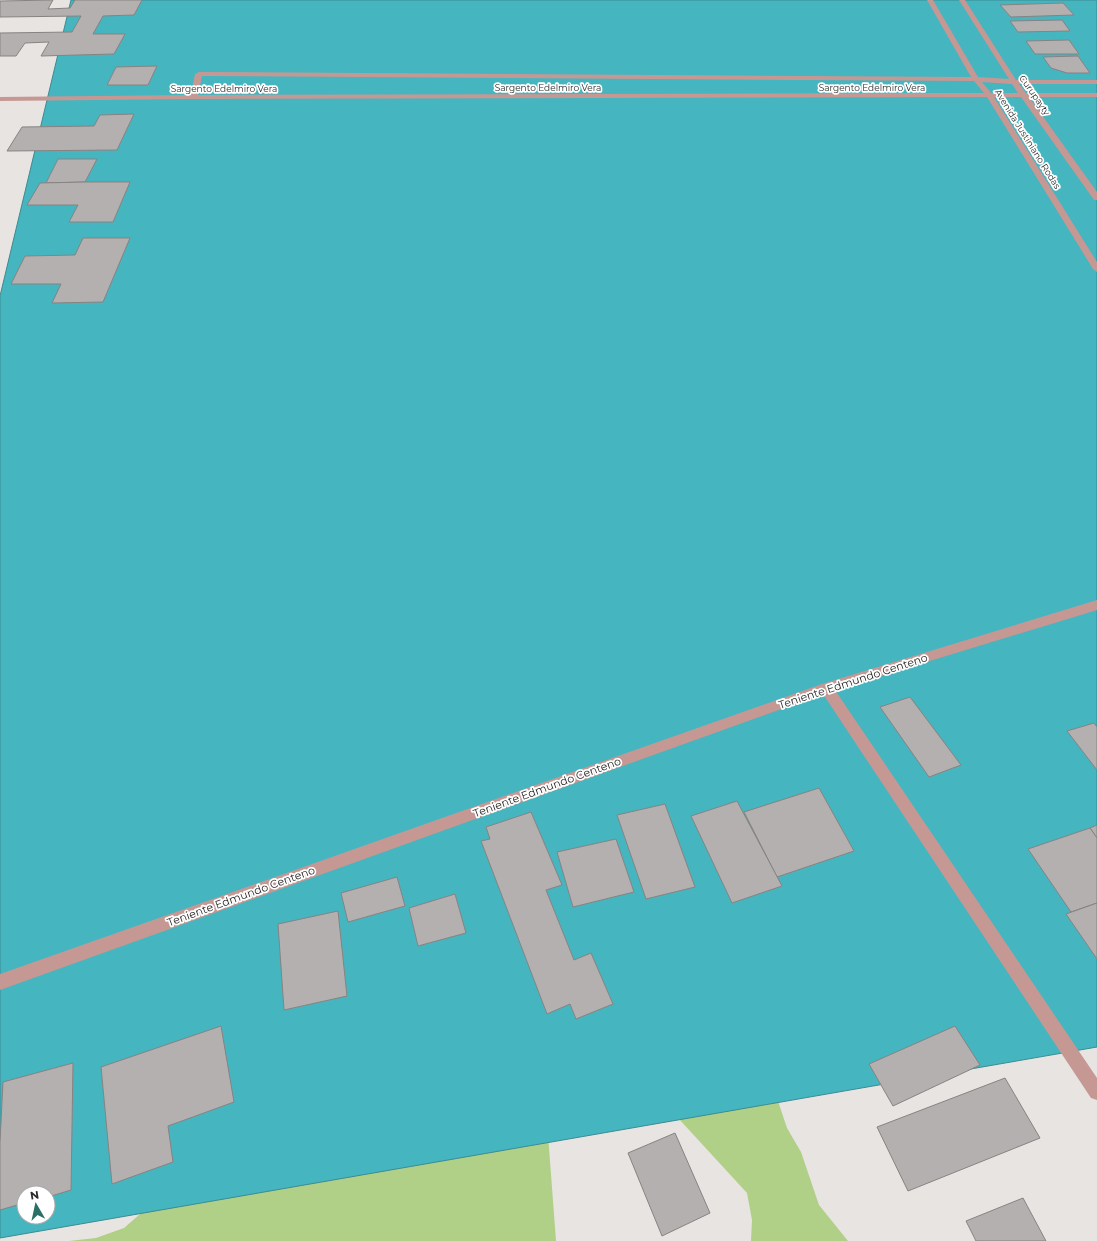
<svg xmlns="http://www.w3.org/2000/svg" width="1097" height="1241" viewBox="0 0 1097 1241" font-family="Montserrat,sans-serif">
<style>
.green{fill:#b0cf87}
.water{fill:#45b5c0;stroke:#3d8b92;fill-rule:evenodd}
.building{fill:#b4b0af;stroke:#878382}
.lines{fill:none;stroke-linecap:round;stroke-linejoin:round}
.minor{fill:#c69894;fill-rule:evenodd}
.labels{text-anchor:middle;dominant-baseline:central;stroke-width:3.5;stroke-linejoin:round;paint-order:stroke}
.far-street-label{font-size:9px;fill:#2a2928;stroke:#fff}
.street-label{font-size:11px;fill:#2a2928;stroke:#fff}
</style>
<rect width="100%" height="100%" fill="#e7e4e1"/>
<g class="green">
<polygon points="543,1068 556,1241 69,1241 96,1238 124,1228 147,1208"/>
<polygon points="774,1079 779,1104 787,1128 801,1152 819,1205 848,1241 751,1241 752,1220 747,1193 656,1094"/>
</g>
<path class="water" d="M71,0H1097V1047L0,1238V296ZM24,1193H48V1217H24Z"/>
<g class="building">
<polygon points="53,0 48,9 70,8 75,0 142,0 134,15 103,16 93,34 125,34 114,54 41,56 49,42 25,43 16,56 0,56 0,33 72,32 81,16 0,17 0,1"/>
<polygon points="1063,3 1074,15 1011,17 1000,5"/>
<polygon points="1062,20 1070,31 1018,32 1010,21"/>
<polygon points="1069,40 1079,54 1035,54 1026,41"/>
<polygon points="1078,56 1090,73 1067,73 1051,68 1043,57"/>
<polygon points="157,66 148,85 107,85 116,67"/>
<polygon points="134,114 117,150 7,151 22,127 94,126 100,115"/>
<polygon points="58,159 97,159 85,182 46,183"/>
<polygon points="85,182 130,182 113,222 69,222 78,205 27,205 40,183"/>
<polygon points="83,238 130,238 103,302 52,303 61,284 11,284 25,256 75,255"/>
<polygon points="910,697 961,765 929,777 880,707"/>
<polygon points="1094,723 1097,727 1097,770 1067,731"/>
<polygon points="819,788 854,851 777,877 744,812"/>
<polygon points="737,801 782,886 732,903 691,816"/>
<polygon points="665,804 695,887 646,899 617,815"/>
<polygon points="531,812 562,885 546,890 574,960 591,953 613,1004 576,1019 570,1004 547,1014 481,841 490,839 486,827"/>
<polygon points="1097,825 1097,838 1090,828"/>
<polygon points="1090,828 1097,838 1097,903 1071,912 1028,849"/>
<polygon points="616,839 634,892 573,907 557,852"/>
<polygon points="397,877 405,906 348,922 341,893"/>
<polygon points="455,894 466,933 418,946 409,908"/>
<polygon points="1097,903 1097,959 1066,914"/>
<polygon points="338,911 347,996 284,1010 278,924"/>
<polygon points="221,1026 234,1102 168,1126 173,1162 112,1184 101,1067"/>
<polygon points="955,1026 980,1065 893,1106 869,1064"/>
<polygon points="73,1063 71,1190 48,1197 48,1193 24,1193 24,1203 0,1210 0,1142 3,1082"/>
<polygon points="1005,1078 1040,1138 908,1191 877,1127"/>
<polygon points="675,1133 710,1213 662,1236 628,1153"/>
<polygon points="1023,1198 1046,1241 976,1241 966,1221"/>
</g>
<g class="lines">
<g class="minor">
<path d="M927,0H933L978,77L1009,79L959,0H965L1016,80H1097V84H1019L1026,93H1097V97H1029L1097,192V200H1094L1021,97H994L1097,262V272L1093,269L987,97L194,99L0,101V97L191,95L195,74L199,72L971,77ZM202,76L974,81L984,93L198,95ZM982,82L1012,84L1018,93H991Z"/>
<polygon points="1097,600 1097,610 835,690 1097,1078 1097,1100 1091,1098 823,694 0,990 0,974 822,684"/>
</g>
</g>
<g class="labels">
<g class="far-street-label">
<text x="548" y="87">Sargento Edelmiro Vera</text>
<text x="872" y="87">Sargento Edelmiro Vera</text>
<text x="224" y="88">Sargento Edelmiro Vera</text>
<text transform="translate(1035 95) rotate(55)">Curupayty</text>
<text transform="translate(1028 139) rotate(58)">Avenida Justiniano Rodas</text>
</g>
<g class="street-label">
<text transform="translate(853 681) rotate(-18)">Teniente Edmundo Centeno</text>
<text transform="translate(547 787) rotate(-20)">Teniente Edmundo Centeno</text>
<text transform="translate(241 896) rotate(-20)">Teniente Edmundo Centeno</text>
</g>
</g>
<g transform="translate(36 1205) rotate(351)"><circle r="19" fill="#ffffff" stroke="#aaa9a9"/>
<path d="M0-3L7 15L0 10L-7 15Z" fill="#2a7066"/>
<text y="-6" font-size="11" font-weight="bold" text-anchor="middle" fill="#2a2928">N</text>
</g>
</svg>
